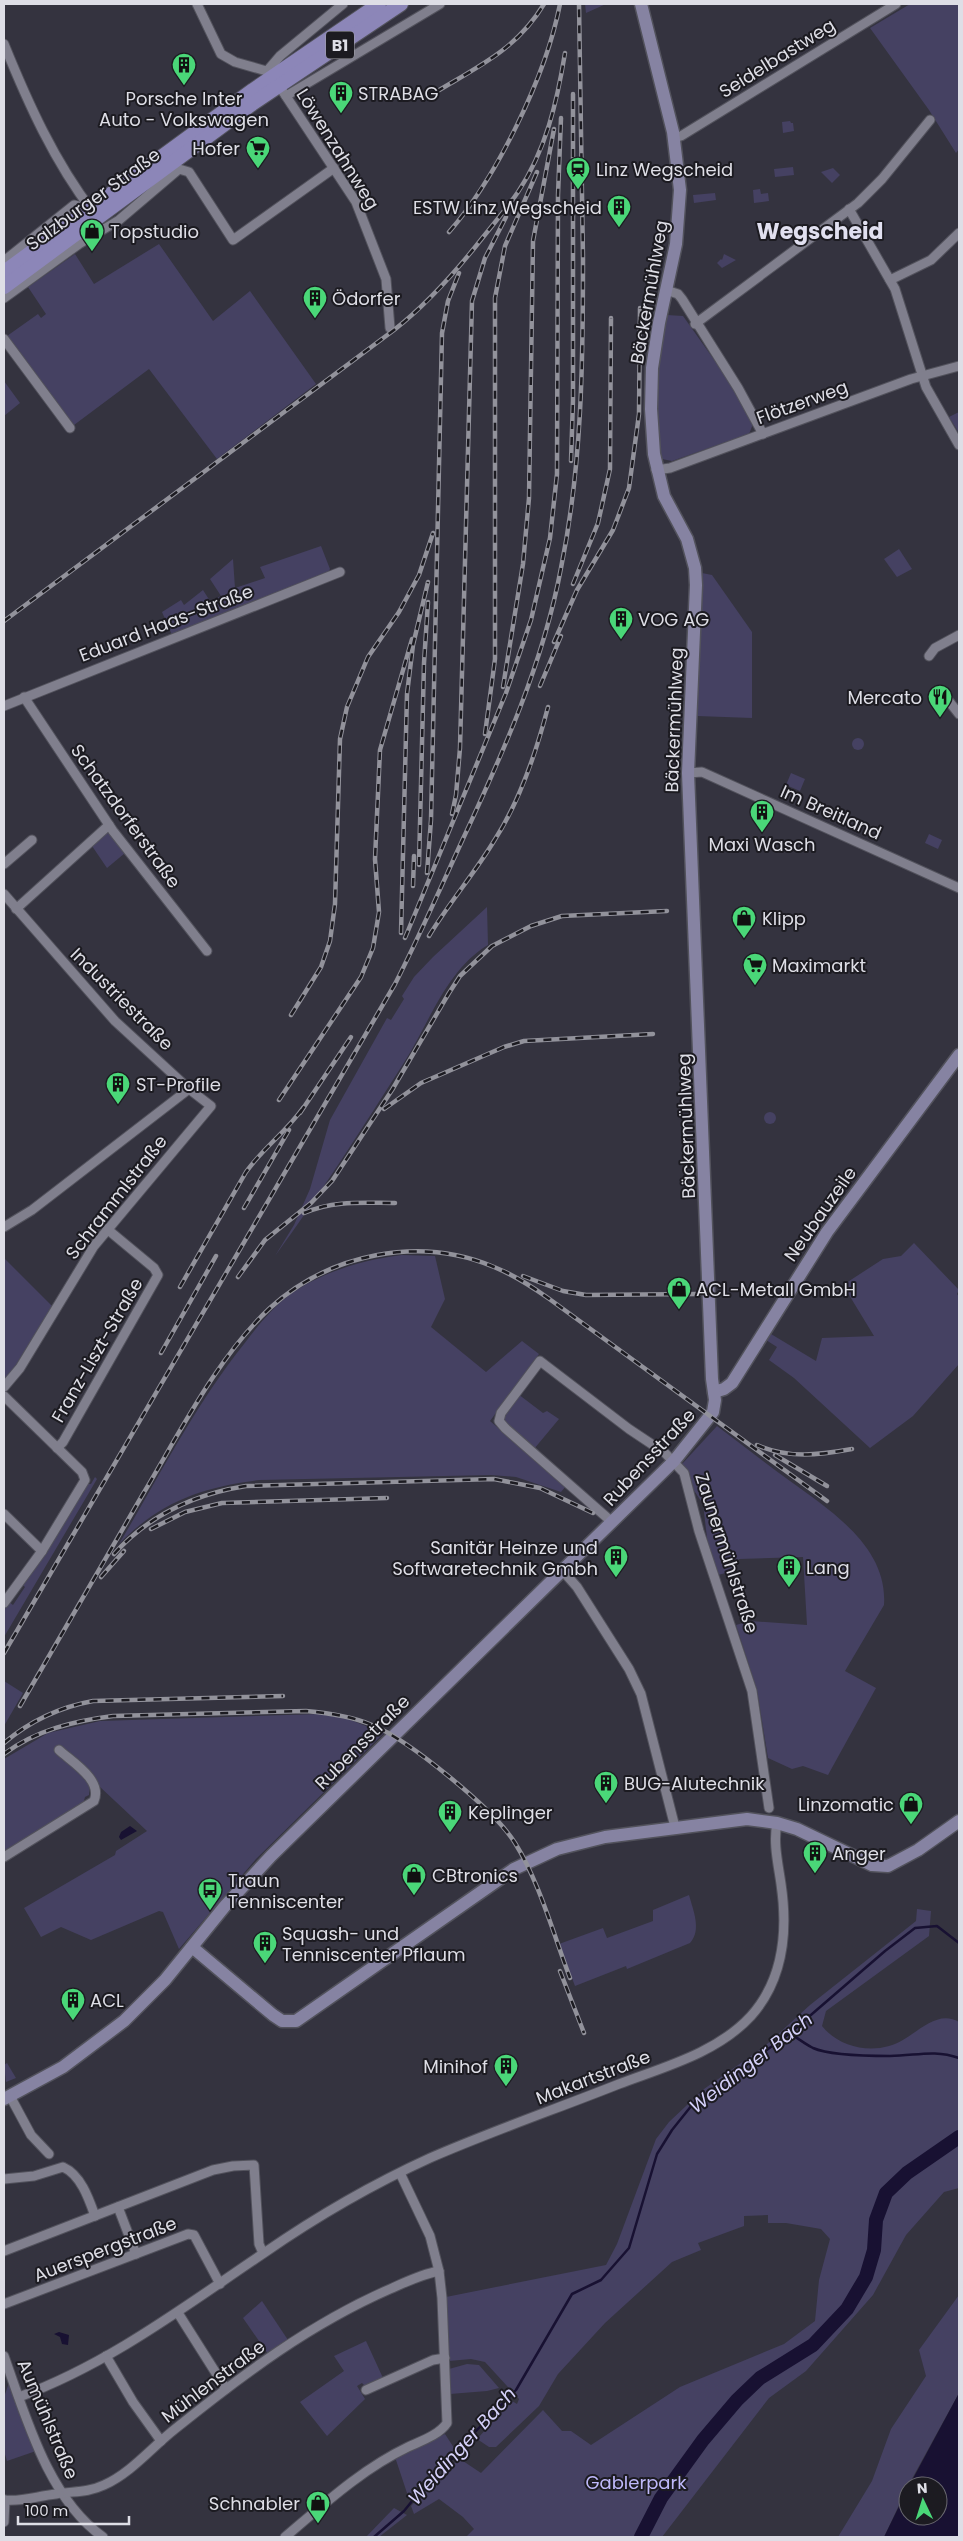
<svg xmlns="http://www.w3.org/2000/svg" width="963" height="2541" viewBox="0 0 963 2541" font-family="Poppins,sans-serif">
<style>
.green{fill:#454162}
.water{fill:#181132}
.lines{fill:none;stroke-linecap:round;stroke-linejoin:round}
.stream{stroke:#181132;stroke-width:2.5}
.river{stroke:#181132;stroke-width:14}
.street-casing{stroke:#52525c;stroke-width:11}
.secondary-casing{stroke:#52525c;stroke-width:15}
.primary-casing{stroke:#52525c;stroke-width:16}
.street{stroke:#807f8d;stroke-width:9}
.secondary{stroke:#8683a2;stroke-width:12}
.primary{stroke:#8c86b8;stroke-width:14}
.rail-casing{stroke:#92929b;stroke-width:4.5}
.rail{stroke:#1c1b21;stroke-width:2.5;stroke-dasharray:8;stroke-linecap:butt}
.labels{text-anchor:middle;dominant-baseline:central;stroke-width:4;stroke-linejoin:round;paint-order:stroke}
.shield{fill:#1c1b21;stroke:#a4a4ab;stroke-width:1}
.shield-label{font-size:16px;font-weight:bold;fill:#dedee6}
.street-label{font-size:18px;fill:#dedee6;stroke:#1c1b21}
.poi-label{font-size:18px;fill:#dedee6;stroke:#1c1b21;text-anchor:start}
.park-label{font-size:18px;fill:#bfb9fa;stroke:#1c1b21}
.water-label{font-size:19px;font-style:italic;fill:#d5d1fa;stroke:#1c1b21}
.district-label{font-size:22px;font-weight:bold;fill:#e1e0f0;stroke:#1c1b21}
</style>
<rect width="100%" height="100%" fill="#34333f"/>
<g class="green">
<polygon points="585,4 606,4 586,13"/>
<polygon points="910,4 959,4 959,149 956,153 929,110 870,28"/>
<polygon points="790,121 791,123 793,123 794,131 783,133 782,122"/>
<polygon points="793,167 794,175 775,177 774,169"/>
<polygon points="833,168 840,175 832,183 821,172"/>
<polygon points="760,189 761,194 768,193 769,201 754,203 753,190"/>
<polygon points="715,193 716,200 694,203 693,195"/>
<polygon points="159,244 213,321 250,291 316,384 217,459 149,369 74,425 7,336 38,314 41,318 46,314 28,287 75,254 94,284"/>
<polygon points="724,254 736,260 722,268 717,263 721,259 722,260"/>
<path d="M667,315L683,316L732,385L753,424L749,434L672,461L662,459C652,413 658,361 667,315Z"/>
<polygon points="4,381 20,403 4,416"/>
<polygon points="959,412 959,433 949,417"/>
<polygon points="321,546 330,569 327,574 172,635 162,612 181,600 184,605 203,590 210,601 221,596 210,579 233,559 235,588 265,578 260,567"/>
<polygon points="899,549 912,569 897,577 884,559"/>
<polygon points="702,573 712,575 752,632 752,718 697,716"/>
<circle cx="858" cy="744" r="6"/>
<polygon points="791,773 805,779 800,791 786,785"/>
<polygon points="108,832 125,853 107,868 92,846"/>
<polygon points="929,834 942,840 938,849 925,843"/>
<path d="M487,907L488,945C447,969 429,1023 405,1061C363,1127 321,1193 275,1256L294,1225L310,1189L330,1120L387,1018L391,1020L404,999L402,996L414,977L433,957Z"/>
<circle cx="770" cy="1118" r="6"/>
<polygon points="914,1243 959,1290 957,1294 959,1297 959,1364 913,1416 870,1448 794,1378 769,1360 777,1347 766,1340 771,1334 816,1361 822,1338 874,1336 843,1285 883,1259 901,1256"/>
<path d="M402,1255L435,1256L445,1299L431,1327L486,1372L522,1341L539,1354L490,1421L566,1486L561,1492L516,1477L491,1475L260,1480C202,1487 160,1502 119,1544C159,1477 195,1405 244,1344C257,1327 271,1309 288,1296C321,1272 362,1260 402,1255Z"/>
<polygon points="4,1258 52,1306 14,1368 4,1381"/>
<polygon points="518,1394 543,1413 547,1411 559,1419 534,1449 508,1427 504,1418"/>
<path d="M717,1426C741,1444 765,1463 790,1481C831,1511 888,1547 884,1605L845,1671L876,1688L828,1775L803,1766L792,1769L768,1758L757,1690L736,1625L750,1621L807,1625L803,1557L739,1559L733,1571L718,1575L708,1546L703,1504L691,1486L682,1464Z"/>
<polygon points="95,1477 97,1479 4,1637 4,1609 9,1602 13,1605 25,1587 22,1584 87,1484 91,1484"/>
<polygon points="4,1681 23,1693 4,1726"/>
<polygon points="319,1714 348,1719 384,1733 256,1859 179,1949 163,1912 159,1911 91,1940 61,1927 41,1937 24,1908 115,1855 116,1851 147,1831 99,1786 83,1767 57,1746 54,1750 90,1783 89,1795 85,1797 83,1804 4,1851 4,1759 48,1733 100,1721"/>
<path d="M689,1895C693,1910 702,1930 690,1943L627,1969L626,1966L575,1986L559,1944L603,1928L607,1938L653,1921V1910Z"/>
<path d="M917,1909L931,1911L929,1936L826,2011L822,2026C837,2045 865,2053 889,2046C912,2041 934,2007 959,2022V2188L944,2192L906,2235L873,2295L806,2371L769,2398L662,2537H466L474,2529L463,2517L439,2499L414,2514L411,2506L438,2477L460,2459L481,2473L543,2410L562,2431H571L591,2445L680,2387L784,2344L815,2321L819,2280L830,2239L821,2229L786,2223H768V2215L744,2216V2226L698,2243L701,2250L672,2262L605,2323L558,2374L539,2406L496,2447H489L477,2439L512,2401L517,2404L519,2399L485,2362L471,2359L449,2361L446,2297L606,2265L617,2244L656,2139L669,2122L704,2089L765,2046L810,2005L916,1921Z"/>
<polygon points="7,2063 16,2078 6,2082 4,2065"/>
<polygon points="959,2295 959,2393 908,2486 884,2537 838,2537 872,2481 891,2429 926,2376 919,2350"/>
<polygon points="262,2301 288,2340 268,2354 243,2318"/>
<polygon points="366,2341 383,2378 365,2386 362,2383 357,2386 365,2399 327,2436 300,2402 344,2371 334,2356"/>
<polygon points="467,2364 479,2365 499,2388 487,2391 450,2394 449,2369"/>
<polygon points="9,2383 36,2451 7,2461 4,2451 4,2397"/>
<polygon points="445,2434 456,2451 440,2463 408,2496 395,2457"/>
<polygon points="394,2508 407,2515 379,2537 366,2537"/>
</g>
<g class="water">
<polygon points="130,1826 137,1831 121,1840 119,1837 121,1832"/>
<polygon points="59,2332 69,2335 68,2345 62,2344 60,2337 54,2334"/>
<polygon points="959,2393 959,2537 884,2537 908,2488 908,2516 938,2516 938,2486 909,2486"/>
</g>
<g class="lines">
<g class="stream">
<path d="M790,2033C797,2038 805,2044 813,2048C831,2056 870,2056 890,2056C916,2056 933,2049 959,2058"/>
<polyline points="374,2537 404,2511 434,2474 467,2446 474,2433 516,2390 572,2294 601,2280 629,2248 657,2154 672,2130 692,2105 790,2033 885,1951 915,1928 937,1926 959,1943"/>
</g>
<polyline class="river" points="641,2537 661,2498 703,2440 737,2400 760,2378 813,2345 847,2309 866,2277 874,2250 876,2220 886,2193 907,2173 959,2137"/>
<defs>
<g id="street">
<polyline points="197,4 221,54 235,62 270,72 356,202 386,279 390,328"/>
<path d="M4,44C28,103 54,161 93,212"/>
<polyline points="268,70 280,56 343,4"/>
<polyline points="286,96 440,4"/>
<polyline points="673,138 681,136 896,4"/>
<polyline points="849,209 895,289 926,387 959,445"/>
<polyline points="4,261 74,205 91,209"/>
<polyline points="890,280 931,260 959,233"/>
<polyline points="666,290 678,294 682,299 738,388 763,434"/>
<polyline points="4,298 79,244 119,220 179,169 189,172 233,240 334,168"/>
<polyline points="695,324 858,203 882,179 930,120"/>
<polyline points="4,339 70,428"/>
<polyline points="656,470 670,468 911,379 959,366"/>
<polyline points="929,656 935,648 959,635"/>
<polyline points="941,691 959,714"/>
<polyline points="24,697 113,831 207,951"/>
<polyline points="4,706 340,572"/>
<polyline points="688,773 702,772 959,888"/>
<polyline points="4,864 32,840"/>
<polyline points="4,894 115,1021 189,1089 211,1106 94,1246 20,1368 4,1387"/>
<polyline points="16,909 109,825"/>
<polyline points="4,1227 32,1210 189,1089"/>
<polyline points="4,1396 82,1472 85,1480 42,1551 4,1603"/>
<polyline points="57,1448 63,1442 158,1275 154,1268 107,1229"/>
<polyline points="4,1514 42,1551"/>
<polyline points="612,1522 505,1428 499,1421 501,1413 540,1361 629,1429 665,1453 684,1473 699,1531 752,1691 769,1808"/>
<polyline points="562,1570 577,1587 629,1669 641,1694 675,1827"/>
<path d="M4,1857L94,1801C103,1780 72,1762 59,1750"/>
<polyline points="10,2096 31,2135 49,2154"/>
<path d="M4,2179L34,2176L63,2167C81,2175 89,2199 95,2216"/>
<polyline points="118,2207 136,2254"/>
<polyline points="4,2251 213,2170 233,2166 254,2165 259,2244 263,2253"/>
<polyline points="4,2304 188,2234 194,2235 220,2284"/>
<polyline points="178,2313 226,2389"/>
<path d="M4,2356C26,2417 48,2498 103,2537"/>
<polyline points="106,2356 133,2402 161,2441"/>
<polyline points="366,2390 433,2360 445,2358"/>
<path d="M19,2397C109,2364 185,2306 264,2253C316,2217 373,2184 430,2158C492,2131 556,2109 619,2084C664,2067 717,2053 751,2016C784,1979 788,1931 781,1884C778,1863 773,1843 777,1823"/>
<path d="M4,2500C23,2502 37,2496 56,2494C73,2491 87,2493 104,2485C131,2473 152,2447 175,2429C242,2375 310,2324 390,2289C406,2282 422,2274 439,2271"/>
<polyline points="4,2522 5,2500"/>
<path d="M285,2537C324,2504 362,2469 408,2447C421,2441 439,2435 447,2423L442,2298L439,2271L430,2236L400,2173"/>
</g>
<g id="secondary">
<polyline points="714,1392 724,1389 732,1383 827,1232 959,1055"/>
<polyline points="192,1947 273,2015 282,2021 296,2021 514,1869 557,1849 605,1837 747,1819 777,1823 797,1829 872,1865 888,1866 918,1850 959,1821"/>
<polyline points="4,2099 63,2067 124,2021 165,1980 225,1906 271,1856 674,1461 713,1412 715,1400 712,1379 688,773 696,585 695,568 687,539 664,496 654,454 651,409 652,368 659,323 676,244 680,190 673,132 641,4"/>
</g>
<g id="primary">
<polyline points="4,272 253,90 379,4"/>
<polyline points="4,287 252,104 401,4"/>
</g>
</defs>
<use href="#street" class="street-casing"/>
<use href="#secondary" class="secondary-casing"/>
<use href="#primary" class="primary-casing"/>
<use href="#street" class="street"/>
<use href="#secondary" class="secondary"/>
<use href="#primary" class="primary"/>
<defs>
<g id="rail">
<path d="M436,92C479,66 517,49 544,4"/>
<path d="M449,232C497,177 546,76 560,4"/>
<polyline points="571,461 573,400 573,94"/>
<polyline points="573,584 598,523 610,469 611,318"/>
<path d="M4,621L394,330C426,305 451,277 476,246C490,228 505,211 518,192C546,150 557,102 565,53"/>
<polyline points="554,642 577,590 613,530 629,488 639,414 640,308"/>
<polyline points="540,686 561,636"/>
<polyline points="503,687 523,564 529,498 533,241 554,129"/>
<polyline points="485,734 495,659 495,298 505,246 537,172"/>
<polyline points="452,814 456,795 460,748 472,301 485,258 506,217"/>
<polyline points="419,865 424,663 428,602"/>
<polyline points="427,873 431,820 442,333 448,301 459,273"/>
<polyline points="413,886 414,856"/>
<polyline points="401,933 407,694 413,645 428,582"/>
<path d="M429,936C449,903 474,874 494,841C520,801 536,753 548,707"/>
<polyline points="405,938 506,693 531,620 550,538 557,474 558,195 561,118"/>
<polyline points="291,1015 321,967 330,941 335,904 340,739 347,707 368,657 399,612 419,575 433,533"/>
<polyline points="279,1100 361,977 373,948 379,912 375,859 380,750 412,639"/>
<polyline points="384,1109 421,1083 504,1047 524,1041 653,1034"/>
<polyline points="300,1113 351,1037"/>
<polyline points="244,1208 289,1130"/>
<path d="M304,1213C334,1200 363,1203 395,1203"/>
<polyline points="523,1276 563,1291 586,1295 699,1294"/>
<polyline points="238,1277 265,1240 311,1203 332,1181 392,1090 449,993 460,976 492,946 531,926 562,916 667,911"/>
<path d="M180,1287L246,1172C263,1148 286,1132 303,1108"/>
<polyline points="161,1353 216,1256"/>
<path d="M757,1445C789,1459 819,1455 852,1449"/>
<polyline points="775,1455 827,1486"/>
<polyline points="151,1529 185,1512 222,1503 387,1498"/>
<path d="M114,1554C149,1515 195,1494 246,1486L494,1479L540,1488L593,1513"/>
<polyline points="101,1577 124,1551"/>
<path d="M4,1653L395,984C419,937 440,889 462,841C503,753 543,664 561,568C582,465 583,363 583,259C582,174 580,89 579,4"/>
<path d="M20,1706C61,1636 102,1565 143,1494C179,1434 218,1356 270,1308C329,1254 419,1235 494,1267C514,1275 531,1286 548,1298L827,1501"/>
<path d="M4,1743C30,1721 60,1707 93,1701L283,1696"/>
<path d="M4,1754C36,1730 74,1721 113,1716L306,1711C329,1713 351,1716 372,1725C409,1740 495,1810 515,1843C539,1881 554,1936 570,1978"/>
<polyline points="560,1971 584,2033"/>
</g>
</defs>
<use href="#rail" class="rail-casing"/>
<use href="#rail" class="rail"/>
</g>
<defs>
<symbol id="building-pin" viewBox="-11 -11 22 30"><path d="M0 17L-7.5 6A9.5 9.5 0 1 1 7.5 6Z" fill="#4ad778" stroke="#1c1b21"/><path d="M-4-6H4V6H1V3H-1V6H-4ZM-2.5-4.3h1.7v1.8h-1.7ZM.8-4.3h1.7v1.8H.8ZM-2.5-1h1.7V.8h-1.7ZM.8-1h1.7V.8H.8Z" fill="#111"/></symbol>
<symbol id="supermarket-pin" viewBox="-11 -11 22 30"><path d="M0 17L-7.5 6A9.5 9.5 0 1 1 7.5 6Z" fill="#4ad778" stroke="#1c1b21"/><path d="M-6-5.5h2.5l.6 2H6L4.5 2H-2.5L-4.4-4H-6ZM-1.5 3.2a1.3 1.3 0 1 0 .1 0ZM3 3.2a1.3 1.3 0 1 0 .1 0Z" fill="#111"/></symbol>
<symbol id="station-pin" viewBox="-11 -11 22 30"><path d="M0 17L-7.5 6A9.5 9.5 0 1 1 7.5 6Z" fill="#4ad778" stroke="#1c1b21"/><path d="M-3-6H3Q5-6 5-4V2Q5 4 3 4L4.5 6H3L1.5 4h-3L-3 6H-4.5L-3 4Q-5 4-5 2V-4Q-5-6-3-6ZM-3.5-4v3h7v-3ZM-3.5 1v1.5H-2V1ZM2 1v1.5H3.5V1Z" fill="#111"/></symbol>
<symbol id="shop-pin" viewBox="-11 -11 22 30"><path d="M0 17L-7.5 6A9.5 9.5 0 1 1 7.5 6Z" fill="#4ad778" stroke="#1c1b21"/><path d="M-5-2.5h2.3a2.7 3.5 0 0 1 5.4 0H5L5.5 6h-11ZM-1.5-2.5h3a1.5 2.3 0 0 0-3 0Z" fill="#111"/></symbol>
<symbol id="restaurant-pin" viewBox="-11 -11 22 30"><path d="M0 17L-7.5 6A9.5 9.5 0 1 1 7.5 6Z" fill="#4ad778" stroke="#1c1b21"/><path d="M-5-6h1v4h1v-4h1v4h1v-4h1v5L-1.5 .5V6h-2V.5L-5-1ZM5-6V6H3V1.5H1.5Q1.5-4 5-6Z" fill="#111"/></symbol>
<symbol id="bus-pin" viewBox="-11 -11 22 30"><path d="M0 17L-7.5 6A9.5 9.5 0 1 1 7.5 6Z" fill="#4ad778" stroke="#1c1b21"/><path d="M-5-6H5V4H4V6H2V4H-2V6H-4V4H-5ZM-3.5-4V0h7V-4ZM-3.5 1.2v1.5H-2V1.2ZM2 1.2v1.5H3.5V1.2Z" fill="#111"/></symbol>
</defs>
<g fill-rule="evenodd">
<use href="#building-pin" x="170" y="51" width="28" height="38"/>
<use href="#building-pin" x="327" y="79" width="28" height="38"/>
<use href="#supermarket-pin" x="244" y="134" width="28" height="38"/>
<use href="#station-pin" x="564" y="155" width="28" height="38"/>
<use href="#building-pin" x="605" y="193" width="28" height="38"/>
<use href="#shop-pin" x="78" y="217" width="28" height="38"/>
<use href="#building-pin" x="301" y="284" width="28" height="38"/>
<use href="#building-pin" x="607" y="605" width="28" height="38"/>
<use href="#restaurant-pin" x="926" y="683" width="28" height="38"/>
<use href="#building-pin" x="748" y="798" width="28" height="38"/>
<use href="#shop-pin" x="730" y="904" width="28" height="38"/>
<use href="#supermarket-pin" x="741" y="951" width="28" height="38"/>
<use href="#building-pin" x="104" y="1070" width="28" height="38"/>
<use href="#shop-pin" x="665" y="1275" width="28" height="38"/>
<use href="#building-pin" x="602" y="1543" width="28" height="38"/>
<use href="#building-pin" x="775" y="1553" width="28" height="38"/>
<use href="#building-pin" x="592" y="1769" width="28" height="38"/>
<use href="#shop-pin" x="897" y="1790" width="28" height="38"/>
<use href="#building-pin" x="436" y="1798" width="28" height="38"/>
<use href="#building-pin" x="801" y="1839" width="28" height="38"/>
<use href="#shop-pin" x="400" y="1861" width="28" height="38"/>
<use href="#bus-pin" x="196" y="1876" width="28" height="38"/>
<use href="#building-pin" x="251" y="1929" width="28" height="38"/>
<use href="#building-pin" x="59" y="1986" width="28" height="38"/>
<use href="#building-pin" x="492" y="2052" width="28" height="38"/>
<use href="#shop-pin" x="304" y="2489" width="28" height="38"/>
</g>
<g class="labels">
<rect class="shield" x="326" y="31.5" width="28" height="27" rx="4"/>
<g class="shield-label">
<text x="340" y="45">B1</text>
</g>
<g class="street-label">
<text transform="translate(777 58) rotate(-32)">Seidelbastweg</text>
<text transform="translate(338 149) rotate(58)">Löwenzahnweg</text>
<text transform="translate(93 199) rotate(-36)">Salzburger Straße</text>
<text transform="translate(649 292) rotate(-80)">Bäckermühlweg</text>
<text transform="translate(802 402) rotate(-20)">Flötzerweg</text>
<text transform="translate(166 623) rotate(-21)">Eduard Haas-Straße</text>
<text transform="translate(674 720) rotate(-88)">Bäckermühlweg</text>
<text transform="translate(831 812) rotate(24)">Im Breitland</text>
<text transform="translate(126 816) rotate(54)">Schatzdorferstraße</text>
<text transform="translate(122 999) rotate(45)">Industriestraße</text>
<text transform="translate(686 1126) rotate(-92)">Bäckermühlweg</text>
<text transform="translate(116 1197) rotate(-52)">Schrammlstraße</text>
<text transform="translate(820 1214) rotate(-55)">Neubauzeile</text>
<text transform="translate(97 1350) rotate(-60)">Franz-Liszt-Straße</text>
<text transform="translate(649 1457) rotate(-47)">Rubensstraße</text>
<text transform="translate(727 1553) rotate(72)">Zaunermühlstraße</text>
<text transform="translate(362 1742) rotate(-45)">Rubensstraße</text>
<text transform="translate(593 2077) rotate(-21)">Makartstraße</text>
<text transform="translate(105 2249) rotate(-21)">Auerspergstraße</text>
<text transform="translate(213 2381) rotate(-37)">Mühlenstraße</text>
<text transform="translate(48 2419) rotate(67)">Aumühlstraße</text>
</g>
<g class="poi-label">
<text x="358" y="93">STRABAG</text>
<text x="184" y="98" text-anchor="middle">Porsche Inter<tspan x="184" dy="21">Auto - Volkswagen</tspan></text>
<text x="240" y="148" text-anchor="end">Hofer</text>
<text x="596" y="169">Linz Wegscheid</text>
<text x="602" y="207" text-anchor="end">ESTW Linz Wegscheid</text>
<text x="110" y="231">Topstudio</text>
<text x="332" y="298">Ödorfer</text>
<text x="638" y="619">VOG AG</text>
<text x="922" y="697" text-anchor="end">Mercato</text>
<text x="762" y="844" text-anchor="middle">Maxi Wasch</text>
<text x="762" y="918">Klipp</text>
<text x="772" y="965">Maximarkt</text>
<text x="136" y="1084">ST-Profile</text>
<text x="696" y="1289">ACL-Metall GmbH</text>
<text x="598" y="1547" text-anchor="end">Sanitär Heinze und<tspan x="598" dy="21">Softwaretechnik Gmbh</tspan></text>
<text x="806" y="1567">Lang</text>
<text x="624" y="1783">BUG-Alutechnik</text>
<text x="894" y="1804" text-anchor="end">Linzomatic</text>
<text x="468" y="1812">Keplinger</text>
<text x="832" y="1853">Anger</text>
<text x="432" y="1875">CBtronics</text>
<text x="228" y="1880">Traun<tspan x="228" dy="21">Tenniscenter</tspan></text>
<text x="282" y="1933">Squash- und<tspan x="282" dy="21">Tenniscenter Pflaum</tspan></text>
<text x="90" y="2000">ACL</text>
<text x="488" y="2066" text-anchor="end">Minihof</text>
<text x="300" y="2503" text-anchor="end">Schnabler</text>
</g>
<g class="park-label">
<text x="636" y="2482">Gablerpark</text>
</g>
<g class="water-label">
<text transform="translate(751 2063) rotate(-38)">Weidinger Bach</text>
<text transform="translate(462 2446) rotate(-48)">Weidinger Bach</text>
</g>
<g class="district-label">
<text x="820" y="231">Wegscheid</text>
</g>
</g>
<rect width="963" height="2541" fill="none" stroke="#dedee6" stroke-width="10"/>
<g transform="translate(923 2501) rotate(356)"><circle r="24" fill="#1c1b21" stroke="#6a6970"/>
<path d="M0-4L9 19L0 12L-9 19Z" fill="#4ad778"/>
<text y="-8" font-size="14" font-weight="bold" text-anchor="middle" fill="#dedee6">N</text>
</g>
<path d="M18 2516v8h111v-8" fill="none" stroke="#dedee6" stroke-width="2.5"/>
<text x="25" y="2516" font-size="15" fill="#dedee6" stroke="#1c1b21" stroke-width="4" paint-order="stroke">100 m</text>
</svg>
